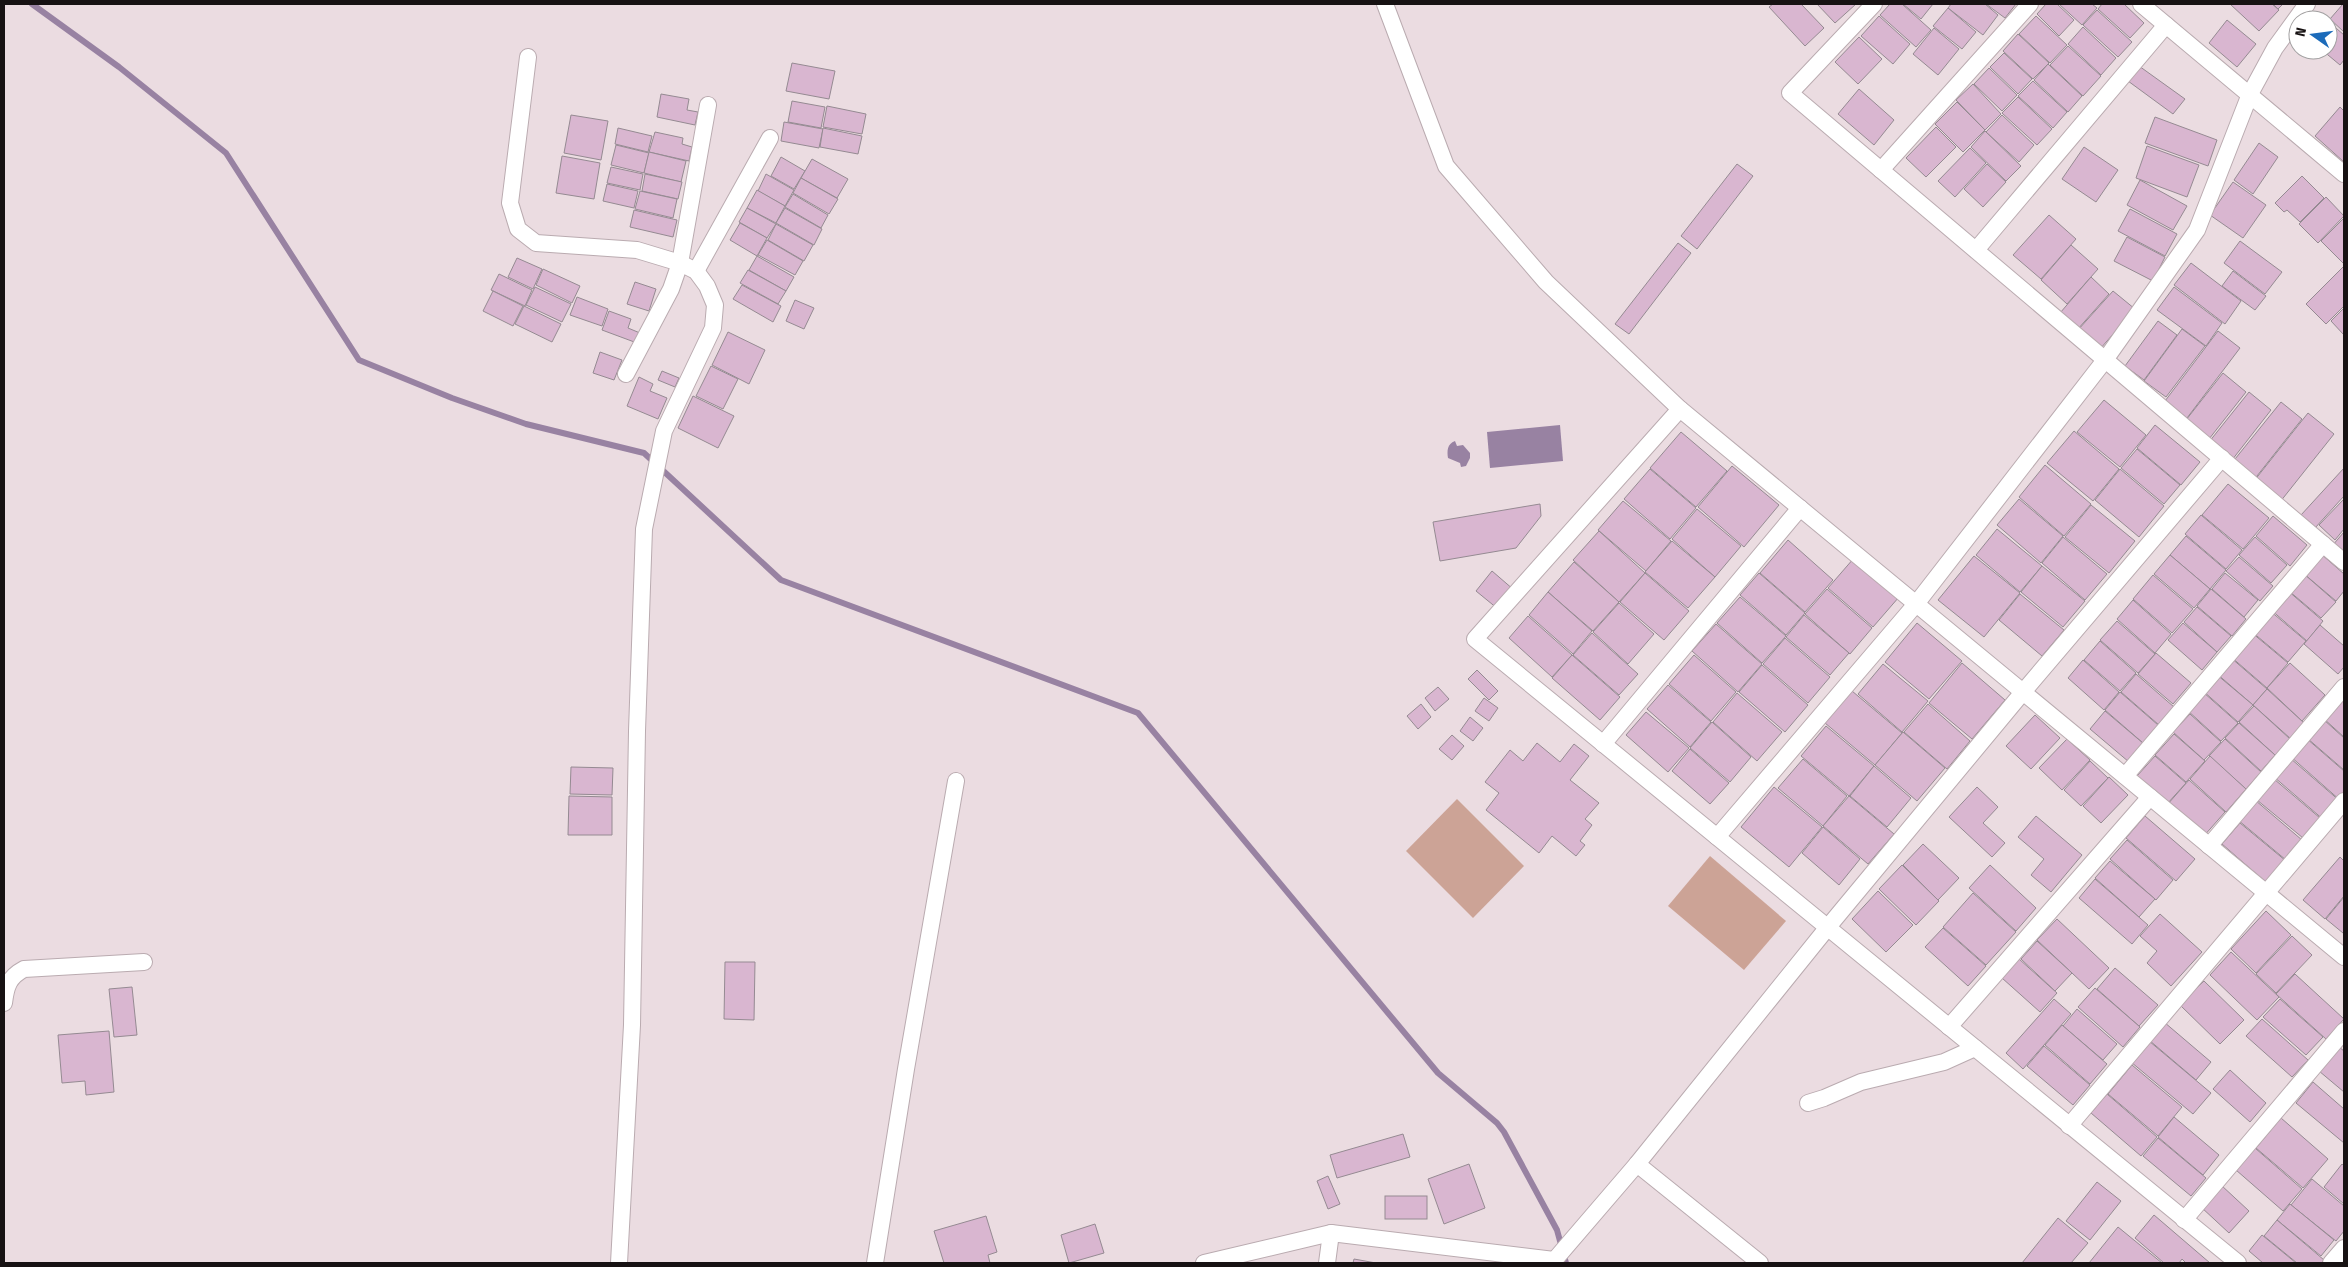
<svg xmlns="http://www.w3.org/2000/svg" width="2348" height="1267" viewBox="0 0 2348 1267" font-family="'Fira Sans Condensed',sans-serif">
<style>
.green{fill:#cca396}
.water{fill:#9882a2}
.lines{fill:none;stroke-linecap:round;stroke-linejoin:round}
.stream{stroke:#9882a2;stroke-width:6}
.building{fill:#d9b6d0;stroke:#958a92}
.minor-casing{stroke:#baabb0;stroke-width:18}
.minor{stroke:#fff;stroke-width:16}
</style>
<rect width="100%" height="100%" fill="#ebdce1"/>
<g class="green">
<polygon points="1457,799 1524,866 1473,918 1406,851"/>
<polygon points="1710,856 1786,921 1744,970 1668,906"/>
</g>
<g class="water">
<polygon points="1560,425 1563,461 1490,468 1487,432"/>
<path d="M1455,441L1457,446L1463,445L1470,453V458L1466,466L1461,467L1460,463L1448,458C1447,451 1447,444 1455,441Z"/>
</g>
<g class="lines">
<polyline class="stream" points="32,4 119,67 226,153 359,360 452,398 526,424 644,453 781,580 1138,713 1438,1073 1497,1123 1504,1132 1557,1230 1566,1263"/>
</g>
<g class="building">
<polygon points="1773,4 1801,4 1824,28 1805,46 1769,7"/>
<polygon points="1817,4 1856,4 1835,23"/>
<polygon points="1890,4 1902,4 1931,30 1916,47 1880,15"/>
<polygon points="1903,4 1933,4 1921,19"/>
<polygon points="1951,4 1985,4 1998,15 1983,35 1948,8"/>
<polygon points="1986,4 2016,4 2005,18"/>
<polygon points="2046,4 2057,4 2074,20 2059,36 2037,14"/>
<polygon points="2059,4 2092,4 2097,8 2082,25"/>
<polygon points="2102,4 2124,4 2144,23 2130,38 2098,9"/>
<polygon points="2230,4 2272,4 2279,10 2259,31"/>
<polygon points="2273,4 2283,4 2278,9"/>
<polygon points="2343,4 2344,4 2344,32 2330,19"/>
<polygon points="1948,8 1976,32 1962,49 1933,26"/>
<polygon points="2097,10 2132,42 2118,57 2083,25"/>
<polygon points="1879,16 1910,44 1893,64 1861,36"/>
<polygon points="2036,16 2067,45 2050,63 2019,34"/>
<polygon points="2227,20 2256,44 2237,67 2209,43"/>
<polygon points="2329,22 2344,35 2344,60 2340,65 2322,50 2328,50"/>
<polygon points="2083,27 2116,58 2101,75 2068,44"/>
<polygon points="1934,28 1959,49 1938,75 1913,54"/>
<polygon points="2018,34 2049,63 2033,79 2003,51"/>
<polygon points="1859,37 1882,59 1858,84 1835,62"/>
<polygon points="2068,46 2101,76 2083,96 2050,65"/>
<polygon points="2004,53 2032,79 2018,94 1990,67"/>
<polygon points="792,63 835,71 829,99 786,91"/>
<polygon points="2048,64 2082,96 2068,112 2034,80"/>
<polygon points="2139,66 2185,99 2173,114 2128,81"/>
<polygon points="1989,68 2017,95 2002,111 1974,84"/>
<polygon points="2033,81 2067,112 2053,128 2018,96"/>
<polygon points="1973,84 2001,114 1985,130 1956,100"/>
<polygon points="1859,89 1894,120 1874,145 1838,114"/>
<polygon points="661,94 689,99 687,110 698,112 695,125 657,117"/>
<polygon points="2018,97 2052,129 2037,145 2002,113"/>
<polygon points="792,101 825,107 821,128 788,122"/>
<polygon points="1957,102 1985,130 1963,152 1935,124"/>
<polygon points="827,106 866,114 862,134 823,127"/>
<polygon points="2340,107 2344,111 2344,162 2315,136"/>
<polygon points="571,115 608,121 601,160 564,153"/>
<polygon points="2002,115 2034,145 2019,162 1986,132"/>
<polygon points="2155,117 2217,140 2208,166 2145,143"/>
<polygon points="784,122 823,129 819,148 781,141"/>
<polygon points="1936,127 1956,147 1926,177 1906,158"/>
<polygon points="618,128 652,136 648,152 615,144"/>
<polygon points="823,128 862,136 858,154 820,147"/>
<polygon points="1985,131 2021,166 2006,181 1971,147"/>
<polygon points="655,132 683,138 682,144 692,147 689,161 649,152"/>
<polygon points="2259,143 2278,157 2253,194 2234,180"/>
<polygon points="616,145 649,153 644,173 611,165"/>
<polygon points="2147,146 2199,165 2187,197 2136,178"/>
<polygon points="2084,147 2118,170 2096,202 2062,179"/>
<polygon points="1970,148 1986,163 1955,197 1938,181"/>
<polygon points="649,152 686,161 681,182 644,173"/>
<polygon points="562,156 600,163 594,199 556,193"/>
<polygon points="781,157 805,171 794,189 771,176"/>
<polygon points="812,159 848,179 837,198 801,178"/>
<polygon points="1737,164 1753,176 1697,249 1681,236"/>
<polygon points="1987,164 2006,182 1983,207 1964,189"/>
<polygon points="611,167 643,174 640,190 607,183"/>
<polygon points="645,174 682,182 678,199 642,191"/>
<polygon points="766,174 794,190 785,206 758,191"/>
<polygon points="2302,176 2324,198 2300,222 2287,210 2284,212 2275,203"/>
<polygon points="801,178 838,199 829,214 793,193"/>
<polygon points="2140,180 2187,206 2173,230 2127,205"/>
<polygon points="2233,182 2266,205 2243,238 2210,215"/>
<polygon points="607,184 638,191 634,208 603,201"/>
<polygon points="757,190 785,206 776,223 747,208"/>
<polygon points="640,191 677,199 673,218 635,209"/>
<polygon points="793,194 828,215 821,228 785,207"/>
<polygon points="2326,197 2344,216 2318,243 2299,224"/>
<polygon points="747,208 776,224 767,238 739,222"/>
<polygon points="785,208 822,229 814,245 776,223"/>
<polygon points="2130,209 2177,234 2165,256 2118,231"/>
<polygon points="634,210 677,220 673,237 630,227"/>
<polygon points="2049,215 2076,239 2041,279 2013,255"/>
<polygon points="2344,218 2344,264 2321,241"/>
<polygon points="740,223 767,238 757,256 730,240"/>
<polygon points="776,224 813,245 804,261 768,240"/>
<polygon points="2127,237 2165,257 2153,281 2114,261"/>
<polygon points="767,240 803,261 795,275 758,255"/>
<polygon points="2240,241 2282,272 2265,294 2224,263"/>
<polygon points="1678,243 1691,253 1629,334 1615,324"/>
<polygon points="2071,245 2098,269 2067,304 2041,280"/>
<polygon points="757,256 794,277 786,291 749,270"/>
<polygon points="517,258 542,269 533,289 508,277"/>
<polygon points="2191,263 2241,301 2225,324 2174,285"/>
<polygon points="2344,266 2344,306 2326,324 2306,304"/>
<polygon points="543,269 580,286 572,303 536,285"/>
<polygon points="748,270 786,291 778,304 740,283"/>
<polygon points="2233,271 2266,296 2255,310 2222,286"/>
<polygon points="499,274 532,290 525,306 491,290"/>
<polygon points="2091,277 2109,294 2077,330 2060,313"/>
<polygon points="635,282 656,289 649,311 627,304"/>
<polygon points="742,285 781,306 773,322 733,299"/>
<polygon points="535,287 571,304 562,322 526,305"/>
<polygon points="2174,287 2222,323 2206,346 2157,310"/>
<polygon points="493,291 523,306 513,326 483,311"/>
<polygon points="2113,291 2135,309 2100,349 2078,330"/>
<polygon points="577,297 608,309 602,326 570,315"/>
<polygon points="795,300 814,308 804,329 786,321"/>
<polygon points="524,306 561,324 552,342 515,324"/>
<polygon points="2344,308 2344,335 2331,321"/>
<polygon points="609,311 631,319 628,328 640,333 637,343 602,330"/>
<polygon points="2158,321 2177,335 2144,380 2125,366"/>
<polygon points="2182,329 2205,346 2166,397 2144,381"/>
<polygon points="2218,331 2240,348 2187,418 2165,401"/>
<polygon points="728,332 765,350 749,384 712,365"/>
<polygon points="600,352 622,360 614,380 593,373"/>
<polygon points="711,366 738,379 723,409 696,396"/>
<polygon points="662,371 679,378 675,387 658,380"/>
<polygon points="2223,373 2246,392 2209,439 2186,420"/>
<polygon points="639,377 653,384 650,391 667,398 658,419 627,406"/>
<polygon points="2249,392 2271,410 2232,460 2209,442"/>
<polygon points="693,396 734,416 718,448 678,428"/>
<polygon points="2104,400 2146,435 2120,467 2077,432"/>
<polygon points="2281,402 2302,419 2253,481 2231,464"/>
<polygon points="2308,413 2334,434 2280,502 2254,481"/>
<polygon points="2155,425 2200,462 2181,485 2137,448"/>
<polygon points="2074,431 2119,469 2093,501 2047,463"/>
<polygon points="1681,432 1727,471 1696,507 1650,468"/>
<polygon points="2137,449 2180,485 2164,504 2121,468"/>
<polygon points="2045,465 2091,504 2064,536 2019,497"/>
<polygon points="1732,466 1779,505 1744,547 1698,507"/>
<polygon points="2344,468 2344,496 2315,528 2301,515"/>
<polygon points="1650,469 1696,508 1670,539 1624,499"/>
<polygon points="2120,469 2164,506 2139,537 2095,500"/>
<polygon points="2228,484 2269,518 2243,549 2202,515"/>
<polygon points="2019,499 2063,536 2041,563 1997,525"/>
<polygon points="2344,499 2344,529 2335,540 2319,525"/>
<polygon points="1623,501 1671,541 1646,571 1598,530"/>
<polygon points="1540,504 1541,516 1516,548 1440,561 1433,522"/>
<polygon points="2091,505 2135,541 2109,573 2065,537"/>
<polygon points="1697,509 1741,546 1715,577 1672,539"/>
<polygon points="2201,515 2242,550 2226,569 2185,534"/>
<polygon points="2273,516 2307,545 2290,566 2256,536"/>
<polygon points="1997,529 2042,566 2020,592 1976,555"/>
<polygon points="1599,531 1645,573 1619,602 1573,560"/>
<polygon points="2344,532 2344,558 2332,546"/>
<polygon points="2186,536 2226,570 2210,589 2170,555"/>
<polygon points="2063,537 2107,574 2085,600 2042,563"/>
<polygon points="2255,537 2287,565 2271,583 2239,555"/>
<polygon points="1788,540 1833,580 1805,612 1760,573"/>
<polygon points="1672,541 1715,577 1688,608 1645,572"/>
<polygon points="2320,553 2344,574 2344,591 2336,601 2303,573"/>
<polygon points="2170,555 2210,589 2194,608 2154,574"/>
<polygon points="1974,556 2020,593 1984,637 1938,600"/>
<polygon points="2239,557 2273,586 2260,601 2226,571"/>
<polygon points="1854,558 1899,597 1873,627 1828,588"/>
<polygon points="1574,562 1619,602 1593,631 1548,592"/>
<polygon points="2042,566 2085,601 2063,627 2021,592"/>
<polygon points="1492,571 1514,590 1498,609 1476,591"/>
<polygon points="1645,573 1689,611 1664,640 1620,602"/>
<polygon points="1759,573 1805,613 1786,635 1740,595"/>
<polygon points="2225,573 2258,600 2244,617 2212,589"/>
<polygon points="2304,574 2336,602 2321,618 2289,591"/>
<polygon points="2153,575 2193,609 2172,633 2133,599"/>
<polygon points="1827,589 1872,628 1850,654 1805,614"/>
<polygon points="2211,589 2246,619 2232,636 2197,606"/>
<polygon points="2287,590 2323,621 2307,641 2270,609"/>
<polygon points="1548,592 1592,631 1573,654 1529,615"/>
<polygon points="2020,594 2064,630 2042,656 1999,620"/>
<polygon points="1740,597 1786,636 1762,663 1717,623"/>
<polygon points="2133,600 2171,634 2155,653 2117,619"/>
<polygon points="1619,603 1654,634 1628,664 1593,632"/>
<polygon points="2197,607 2231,636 2217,652 2184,622"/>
<polygon points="2269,610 2306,641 2288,662 2251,631"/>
<polygon points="1804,615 1849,653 1830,675 1786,637"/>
<polygon points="1528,616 1572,655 1552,677 1509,638"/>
<polygon points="2117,621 2155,654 2138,673 2100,640"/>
<polygon points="1917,623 1962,661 1929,699 1885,662"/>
<polygon points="2183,623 2217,652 2202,670 2168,640"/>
<polygon points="1716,624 1762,664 1738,692 1692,651"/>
<polygon points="2320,625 2344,646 2344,667 2338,674 2304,644"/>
<polygon points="2251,632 2288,663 2267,688 2230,656"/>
<polygon points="1592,633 1638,674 1619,695 1573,655"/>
<polygon points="1785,638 1830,677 1808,703 1763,664"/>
<polygon points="2100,641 2136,673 2120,691 2084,660"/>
<polygon points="2156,653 2191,683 2173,704 2138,674"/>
<polygon points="1572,655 1620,697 1600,720 1552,678"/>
<polygon points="1694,655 1736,692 1711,721 1669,684"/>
<polygon points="2230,657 2267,689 2253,705 2216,673"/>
<polygon points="2083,660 2119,692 2104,710 2068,678"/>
<polygon points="1962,663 2005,700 1972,739 1929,703"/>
<polygon points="2290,663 2325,695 2302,721 2267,688"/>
<polygon points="1883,664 1928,701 1902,732 1858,694"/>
<polygon points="1762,665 1808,705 1785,732 1739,692"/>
<polygon points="1477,670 1498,691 1489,700 1468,679"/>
<polygon points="2136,674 2174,707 2159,725 2121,692"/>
<polygon points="2216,674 2253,705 2238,722 2202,690"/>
<polygon points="1668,685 1711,722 1690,747 1647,709"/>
<polygon points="1438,687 1449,699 1435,711 1425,698"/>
<polygon points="2267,689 2304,723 2291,739 2253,705"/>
<polygon points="1852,691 1902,733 1875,765 1825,723"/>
<polygon points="2120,692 2158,725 2143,743 2105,710"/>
<polygon points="2203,692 2238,723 2221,741 2187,710"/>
<polygon points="1737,693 1782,732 1757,761 1713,722"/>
<polygon points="2344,697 2344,737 2323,718"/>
<polygon points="1484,698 1498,708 1489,721 1475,711"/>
<polygon points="1421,704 1431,717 1418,729 1407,716"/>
<polygon points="1928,704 1970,741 1947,769 1904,732"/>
<polygon points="2254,706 2290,739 2276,756 2239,722"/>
<polygon points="2105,711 2144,744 2129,762 2090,729"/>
<polygon points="1646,712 1689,748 1668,772 1626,735"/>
<polygon points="2190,714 2221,742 2204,760 2173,732"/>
<polygon points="2035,715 2060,738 2031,769 2006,746"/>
<polygon points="1470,717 1483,728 1473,741 1460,731"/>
<polygon points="2323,719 2344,738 2344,770 2307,738"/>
<polygon points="1712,722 1751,757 1730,782 1690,748"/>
<polygon points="2239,723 2275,755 2261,771 2225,738"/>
<polygon points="1826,726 1874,766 1849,796 1801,756"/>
<polygon points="1903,732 1945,768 1917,801 1875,765"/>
<polygon points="2174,734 2205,761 2186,782 2155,755"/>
<polygon points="1452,735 1464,746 1452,760 1439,749"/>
<polygon points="2306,738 2344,771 2344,796 2341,801 2290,756"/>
<polygon points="2067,739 2090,760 2062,790 2039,768"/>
<polygon points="2225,739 2261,772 2246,789 2209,756"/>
<polygon points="1537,743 1560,762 1574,744 1589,756 1570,780 1599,803 1585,819 1592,825 1580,841 1585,845 1576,856 1552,836 1539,853 1486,810 1499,793 1485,782 1510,750 1523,761"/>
<polygon points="1690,749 1729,783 1710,804 1672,771"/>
<polygon points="2155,756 2186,783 2167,804 2137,776"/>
<polygon points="2210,756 2246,789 2226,812 2190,779"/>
<polygon points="2290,758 2341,802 2325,821 2274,777"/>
<polygon points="1803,759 1847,796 1823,826 1778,788"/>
<polygon points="2090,761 2108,778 2081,806 2064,790"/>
<polygon points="1874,766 1911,798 1887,827 1850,796"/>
<polygon points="571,767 613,768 612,795 570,794"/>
<polygon points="2109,777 2128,795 2101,823 2083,806"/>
<polygon points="2274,779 2320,818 2303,838 2257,800"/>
<polygon points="2189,780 2225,812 2203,837 2167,805"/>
<polygon points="1774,787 1822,827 1789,867 1741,827"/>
<polygon points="1977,787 1998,807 1983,823 2005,843 1992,857 1949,817"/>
<polygon points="569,796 612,797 612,835 568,835"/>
<polygon points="1849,796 1894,834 1868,864 1823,826"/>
<polygon points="2255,800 2302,840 2286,860 2238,820"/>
<polygon points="2036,816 2082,855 2051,892 2031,875 2044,859 2018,837"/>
<polygon points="2145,816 2195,859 2176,881 2126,838"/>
<polygon points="2240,823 2286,861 2268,884 2222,844"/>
<polygon points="1823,827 1860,859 1839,885 1802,853"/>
<polygon points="2127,840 2173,880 2156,900 2110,859"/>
<polygon points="1923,844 1959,878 1938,900 1903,865"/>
<polygon points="2340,857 2344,861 2344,896 2325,919 2303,900"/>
<polygon points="2110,861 2155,899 2139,917 2095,878"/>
<polygon points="1902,865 1939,901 1916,925 1879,889"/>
<polygon points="1990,865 2036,908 2016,931 1969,888"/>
<polygon points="2095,879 2148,925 2132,944 2079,898"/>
<polygon points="1878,891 1913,925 1886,952 1852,919"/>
<polygon points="1973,893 2016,932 1986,965 1943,927"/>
<polygon points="2344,897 2344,931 2343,933 2326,919"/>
<polygon points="2266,911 2291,935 2256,973 2231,949"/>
<polygon points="2160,914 2202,952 2171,986 2147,963 2157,951 2140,936"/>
<polygon points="2057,919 2109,968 2089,989 2037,940"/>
<polygon points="1943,928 1986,966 1968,986 1925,947"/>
<polygon points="2292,936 2312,955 2276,993 2256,974"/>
<polygon points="2037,941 2072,973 2055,991 2021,959"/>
<polygon points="2231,952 2279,997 2257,1020 2210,975"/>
<polygon points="2019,959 2057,993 2040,1012 2002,978"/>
<polygon points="725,962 755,962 754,1020 724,1019"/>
<polygon points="2115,968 2158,1005 2139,1026 2097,989"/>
<polygon points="2295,974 2344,1019 2326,1039 2276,994"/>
<polygon points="2204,981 2244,1020 2220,1044 2180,1005"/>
<polygon points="132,987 137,1035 114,1037 109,989"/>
<polygon points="2095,988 2140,1027 2123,1047 2078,1007"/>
<polygon points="2054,999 2071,1014 2023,1069 2006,1053"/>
<polygon points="2280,999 2323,1037 2306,1055 2263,1017"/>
<polygon points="2077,1009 2117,1044 2103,1060 2063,1026"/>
<polygon points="2262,1019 2308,1060 2292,1077 2246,1036"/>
<polygon points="2164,1022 2211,1062 2196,1080 2149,1040"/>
<polygon points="2062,1025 2107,1064 2090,1084 2045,1045"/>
<polygon points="109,1031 114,1092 86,1095 85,1081 62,1083 58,1035"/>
<polygon points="2149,1041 2211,1093 2193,1114 2131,1062"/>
<polygon points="2044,1046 2090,1085 2073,1105 2027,1066"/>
<polygon points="2339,1047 2344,1051 2344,1092 2319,1071"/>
<polygon points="2132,1065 2182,1107 2158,1136 2108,1094"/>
<polygon points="2230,1070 2266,1103 2250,1122 2213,1089"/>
<polygon points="2313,1082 2344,1109 2344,1143 2296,1103"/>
<polygon points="2107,1094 2157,1137 2141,1156 2091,1113"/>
<polygon points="2174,1117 2219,1155 2203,1175 2158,1137"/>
<polygon points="2281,1118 2328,1159 2303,1188 2256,1148"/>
<polygon points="1403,1134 1410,1157 1337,1178 1330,1155"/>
<polygon points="2158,1138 2206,1178 2191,1196 2143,1156"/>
<polygon points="2255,1148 2302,1189 2283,1211 2236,1170"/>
<polygon points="1469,1164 1485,1208 1444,1224 1428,1179"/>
<polygon points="2342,1164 2344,1166 2344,1204 2324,1187"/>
<polygon points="1328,1176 1340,1204 1328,1209 1317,1181"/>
<polygon points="2312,1179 2344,1206 2344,1231 2336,1241 2291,1205"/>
<polygon points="2097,1182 2121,1201 2090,1240 2066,1221"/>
<polygon points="2221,1185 2249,1211 2229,1233 2201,1207"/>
<rect x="1385" y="1196" width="42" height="23"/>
<polygon points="2290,1204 2334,1240 2321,1256 2277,1220"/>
<polygon points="2154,1215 2210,1263 2186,1263 2182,1259 2179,1263 2164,1263 2135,1238"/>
<polygon points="986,1216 997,1252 988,1255 990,1263 944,1263 934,1231"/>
<polygon points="2058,1218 2088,1243 2071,1263 2022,1263"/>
<polygon points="2277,1220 2324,1260 2321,1263 2297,1263 2264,1236"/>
<polygon points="1095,1224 1104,1253 1069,1263 1061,1235"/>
<polygon points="2118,1227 2162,1263 2089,1263"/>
<polygon points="2262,1235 2296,1263 2263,1263 2249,1251"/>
<polygon points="1354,1259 1376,1263 1353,1263"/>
</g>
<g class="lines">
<defs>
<g id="minor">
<polyline points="1385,4 1446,166 1546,282 1680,409 2344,957"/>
<polyline points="1874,4 1790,93 2344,562"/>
<polyline points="2141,4 2344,174"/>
<polyline points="528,57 510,203 518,229 536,243 637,250 680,263 696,271 707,286 715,305 713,328 664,431 644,529 637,731 632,1025 619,1263"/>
<polyline points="1881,170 2030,4"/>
<polyline points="1976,250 2166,25"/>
<polyline points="696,271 770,138"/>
<polyline points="626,374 671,289 680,263 708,105"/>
<polyline points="1680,409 1475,639 2238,1263"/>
<polyline points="1603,744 1800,508"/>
<polyline points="2125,776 2323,544"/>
<polyline points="1717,837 1916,604 2105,360 2197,230 2250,94 2275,48 2307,4"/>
<polyline points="2209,846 2344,687"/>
<path d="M4,1003C6,986 9,977 24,969L144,962"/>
<polyline points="1949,1027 2150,797"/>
<polyline points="1808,1103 1824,1098 1861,1082 1944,1062 1975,1048"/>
<polyline points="2069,1126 2344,801"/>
<polyline points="1637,1164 1760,1263"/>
<polyline points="2184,1220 2344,1031"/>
<polyline points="875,1263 906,1069 956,781"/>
<polyline points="1204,1263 1331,1233 1554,1260"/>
<polyline points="1327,1263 1331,1233"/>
<polyline points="1552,1263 1637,1164 1828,927 2023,692 2222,458"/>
<polyline points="2331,1263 2344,1248"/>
</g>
</defs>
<use href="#minor" class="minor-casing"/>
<use href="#minor" class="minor"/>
</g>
<rect width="2348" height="1267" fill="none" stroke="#171213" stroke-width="10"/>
<g transform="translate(2313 35) rotate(284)"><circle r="24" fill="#ffffff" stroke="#a2a0a1"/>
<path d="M0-4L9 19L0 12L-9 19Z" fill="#1c6bba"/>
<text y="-8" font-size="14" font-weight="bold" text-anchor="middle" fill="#171213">N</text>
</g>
</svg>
